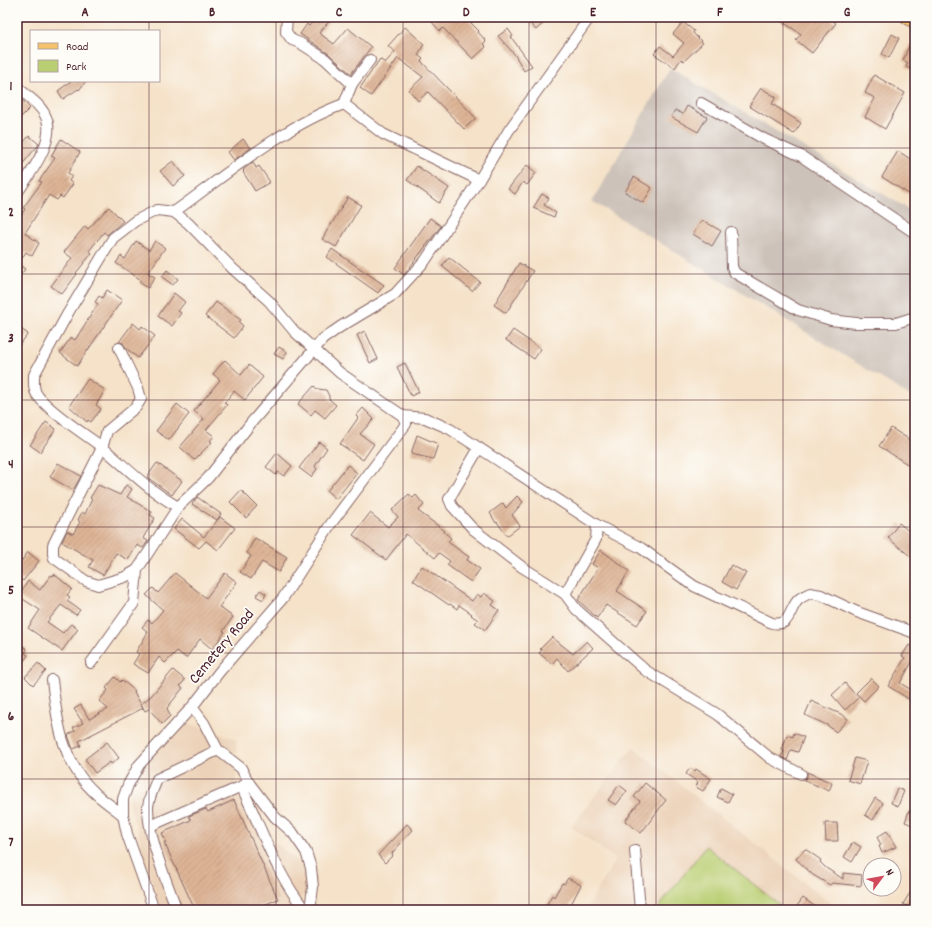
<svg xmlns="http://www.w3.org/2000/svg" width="932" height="927" viewBox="0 0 932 927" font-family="Dekko,sans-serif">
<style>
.built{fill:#ecd2b8}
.industrial{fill:#cdc2b9}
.green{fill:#b9ce72;stroke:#82764e}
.building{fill:url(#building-hatch)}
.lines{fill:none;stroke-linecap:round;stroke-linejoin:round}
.minor-casing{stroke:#866362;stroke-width:12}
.major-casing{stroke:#866362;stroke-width:15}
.minor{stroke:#fff;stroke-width:10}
.major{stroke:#f3c26a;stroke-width:13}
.grid{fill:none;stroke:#4a1f2b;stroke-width:1;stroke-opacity:0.55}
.labels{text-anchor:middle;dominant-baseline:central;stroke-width:3.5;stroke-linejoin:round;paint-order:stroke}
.street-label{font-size:16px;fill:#4a1f2b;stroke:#fdfcf7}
.neatline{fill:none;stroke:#4a1f2b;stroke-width:1.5}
.grid-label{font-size:13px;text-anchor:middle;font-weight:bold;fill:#4a1f2b}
</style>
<defs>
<pattern id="building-hatch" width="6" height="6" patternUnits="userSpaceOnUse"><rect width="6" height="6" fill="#ddb495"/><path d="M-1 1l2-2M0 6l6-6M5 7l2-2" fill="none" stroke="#bf9a81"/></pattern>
</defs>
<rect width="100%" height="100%" fill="#fdfcf7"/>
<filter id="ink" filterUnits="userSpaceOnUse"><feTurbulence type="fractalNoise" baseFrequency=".025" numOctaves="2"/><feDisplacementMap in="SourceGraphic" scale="8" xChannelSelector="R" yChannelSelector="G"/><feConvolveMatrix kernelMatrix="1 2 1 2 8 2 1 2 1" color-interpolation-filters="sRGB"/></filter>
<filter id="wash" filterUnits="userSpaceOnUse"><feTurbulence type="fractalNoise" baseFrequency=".012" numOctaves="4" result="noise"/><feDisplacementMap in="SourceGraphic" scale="16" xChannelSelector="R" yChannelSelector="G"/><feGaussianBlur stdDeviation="0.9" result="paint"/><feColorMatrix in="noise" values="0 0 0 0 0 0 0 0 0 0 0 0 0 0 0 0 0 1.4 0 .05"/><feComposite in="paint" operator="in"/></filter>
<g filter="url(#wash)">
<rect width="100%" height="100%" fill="#f5e2c9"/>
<g class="built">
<polygon points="183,722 236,739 236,791 251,821 317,879 300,900 309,910 160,910 128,799 150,759"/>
<polygon points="633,747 826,900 838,910 586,910 616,859 571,827"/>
</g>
<polygon class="industrial" points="670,68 915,213 915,399 592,201"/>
<polygon class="green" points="706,846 786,910 663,910 659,906"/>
<g id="blocks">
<g class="building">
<polygon points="317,17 333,17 319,33 334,44 348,28 371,47 351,74 329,54 300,34 307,24 309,26"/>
<polygon points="435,17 465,17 479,31 478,32 486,41 483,44 486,47 473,59 443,28 440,31 431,21"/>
<polygon points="524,17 550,17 536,30"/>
<polygon points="775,17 828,17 836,23 812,53 796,40 801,34"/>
<polygon points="683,22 694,31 693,33 703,43 684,61 681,59 675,68 654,54 660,46 673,56 684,43 673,34"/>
<polygon points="405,27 424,44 418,55 423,59 421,61 476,118 464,129 428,92 418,101 409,90 423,77 398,58 371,96 360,88 380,59 385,63 395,52 388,46"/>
<polygon points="508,29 513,36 511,37 532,66 524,71 515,55 498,36"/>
<polygon points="892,34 899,38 889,58 882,54"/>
<polygon points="910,44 915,46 915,71 906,67 908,63 903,60"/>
<polygon points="874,75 905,93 885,129 865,117 875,98 865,93"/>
<polygon points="71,81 86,81 79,90 78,89 63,99 58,91"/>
<polygon points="761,88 776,97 772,104 801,123 794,134 749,106"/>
<polygon points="21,99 30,108 17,121 17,102"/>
<polygon points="687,106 707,117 698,132 671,117 675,110 683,114"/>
<polygon points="29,136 39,144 21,166 17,163 17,150"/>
<polygon points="61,139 80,152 68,173 72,176 69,181 73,184 63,198 60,196 57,200 49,195 25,233 39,243 32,256 26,252 18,264 25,269 17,280 17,222 25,209 23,208 42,182 39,181 55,158 51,156"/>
<polygon points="243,139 251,148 234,160 228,152"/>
<polygon points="898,151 915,162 915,198 882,177"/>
<polygon points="173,161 185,176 173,186 160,171"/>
<polygon points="253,162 256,168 259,166 270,182 255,191 243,172 244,171 243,170"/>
<polygon points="527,165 536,173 527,185 523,182 515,194 508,189"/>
<polygon points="417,166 449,188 439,203 407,180"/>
<polygon points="634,177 652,188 643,203 625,192"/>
<polygon points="542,194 549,198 544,205 556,213 554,217 533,208"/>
<polygon points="348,197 361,205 336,247 322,239"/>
<polygon points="109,207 123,221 107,235 104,232 89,251 92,253 76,273 77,274 62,294 51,286 72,258 64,252 85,226 88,229"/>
<polygon points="430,218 441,226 404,275 395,268"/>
<polygon points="702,220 721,231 712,246 693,234"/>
<polygon points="136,241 149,250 155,241 165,248 148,273 155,277 148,288 139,282 141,280 116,263 121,256 125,259"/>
<polygon points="332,249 384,285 378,293 327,257"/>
<polygon points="449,257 480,282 472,291 442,266"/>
<polygon points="519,263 533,271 506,313 494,305"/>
<polygon points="167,270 178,279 173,285 162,277"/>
<polygon points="107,290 122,300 77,366 60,353 71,337 75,340 98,304 95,302 99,296 102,298"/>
<polygon points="174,293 185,302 178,311 181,313 172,326 158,316"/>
<polygon points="216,302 241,320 239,322 243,326 234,338 205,316"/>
<polygon points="133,323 140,329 142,326 155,336 138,358 127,349 123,343 119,342"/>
<polygon points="17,326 28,334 17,348"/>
<polygon points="513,330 541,349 534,359 506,340"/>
<polygon points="365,331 378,359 370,363 357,335"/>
<polygon points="279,347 287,352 283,359 274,354"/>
<polygon points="225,360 241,375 249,365 263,377 245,400 234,391 224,403 227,405 206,430 214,436 210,441 212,442 194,460 180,447 204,419 194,411 220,380 213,374"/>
<polygon points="405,363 419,392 411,396 397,367"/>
<polygon points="88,379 105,390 96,405 101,409 91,422 88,420 87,422 69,406"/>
<polygon points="314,386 317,389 326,390 329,396 329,399 336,405 325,418 315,410 311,415 298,404"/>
<polygon points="177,404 189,414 169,440 156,431"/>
<polygon points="363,408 374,419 360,434 374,444 363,460 340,444 358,418 356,416"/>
<polygon points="46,422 56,429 40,452 30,445"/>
<polygon points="891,428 915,443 915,469 879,446"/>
<polygon points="417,435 438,444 433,459 411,454"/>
<polygon points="319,442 327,448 315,466 317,469 311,477 299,468"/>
<polygon points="277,453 292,466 284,476 278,472 276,475 266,467"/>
<polygon points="58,463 81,476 73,490 50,477"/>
<polygon points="157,463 182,481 172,495 147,477"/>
<polygon points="348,465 357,473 336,499 327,491"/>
<polygon points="98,485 120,495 126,485 132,489 127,497 152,512 150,515 155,518 143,538 148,541 143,548 137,545 128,560 116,553 103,575 89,567 93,560 62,542 67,531 73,534 80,522 78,520 82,512 85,514 92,499 90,498"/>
<polygon points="241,490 257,506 246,518 230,502"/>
<polygon points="409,494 413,498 416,495 424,505 418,511 445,531 444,532 451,538 448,542 469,557 467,560 480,569 471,582 447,565 450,561 439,553 435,558 406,534 386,560 353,535 370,513 388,527 398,517 392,510"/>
<polygon points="517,496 523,502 512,515 520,526 507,536 497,522 496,523 490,513 503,503 506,508"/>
<polygon points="197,497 221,514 217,520 192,504"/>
<polygon points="220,517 235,528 218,550 206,541 199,548 174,529 182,519 204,537"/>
<polygon points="899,523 915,536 915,560 888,538"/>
<polygon points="255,538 287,557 279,572 262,562 251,579 240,572 251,556 247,553"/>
<polygon points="601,550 629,571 617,591 647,611 637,625 606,605 597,618 578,600 598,568 592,564"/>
<polygon points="28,552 39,561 23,581 17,576 17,567"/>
<polygon points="731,565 746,573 736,590 722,582"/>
<polygon points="422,566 472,601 477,594 481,597 484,593 495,601 492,605 499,610 485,630 475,623 478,620 471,615 472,614 459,605 457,609 450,604 449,605 413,580"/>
<polygon points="175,573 206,598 225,573 237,582 219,607 233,617 223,631 225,632 212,649 200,639 186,658 177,651 165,663 159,657 148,673 133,664 139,654 136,652 148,632 142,627 148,620 152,623 163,610 146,595 153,588 158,593"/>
<polygon points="54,574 72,589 67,595 70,597 67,601 80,610 76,615 61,605 47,622 63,633 71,624 78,629 62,651 28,628 40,610 18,596 28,581 40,590 51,575 53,576"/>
<polygon points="260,590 266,594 263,600 256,596"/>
<polygon points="552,637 573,654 587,641 593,648 568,671 557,658 552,664 539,653 542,650 540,649"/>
<polygon points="17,642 27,649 25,653 28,655 24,661 21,659 17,665"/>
<polygon points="909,645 915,648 915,664 912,662 900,683 915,692 915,703 888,686 905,658 902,656"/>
<polygon points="38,663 46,671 33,685 25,677"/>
<polygon points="173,670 185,680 180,686 183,688 167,708 170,716 162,724 149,709 145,711 141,704 151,696"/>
<polygon points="115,677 120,682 122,680 135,691 134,692 143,708 79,741 81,746 73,749 68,735 75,731 73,728 83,723 74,709 81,705 89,719 108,709 99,701 108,690 106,688"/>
<polygon points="871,678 879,686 864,701 856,693"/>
<polygon points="845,683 858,698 845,710 832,695"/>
<polygon points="811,701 843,715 848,719 836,732 827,725 805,715"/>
<polygon points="794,733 804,737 798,752 791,750 787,760 781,757 784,751 782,750 787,735 793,737"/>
<polygon points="107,742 119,758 111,764 110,762 95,773 85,759"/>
<polygon points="855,758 867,761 860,784 848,780"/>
<polygon points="690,768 695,771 696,769 711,779 703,791 696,787 698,782 686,774"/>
<polygon points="807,772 832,783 829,791 804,780 807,777"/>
<polygon points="645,783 666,800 641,833 625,821 640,801 634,797"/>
<polygon points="619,785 627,791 616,805 608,800"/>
<polygon points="721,788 732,794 728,802 717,797"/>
<polygon points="897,788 904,791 898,806 891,803"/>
<polygon points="875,798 883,803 873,820 865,815"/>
<polygon points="234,800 278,899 252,910 195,910 164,842 166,842 162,833 191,820 189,816 206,809 208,812"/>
<polygon points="909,811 915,813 915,826 905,822"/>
<polygon points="825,823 837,823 838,841 826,841"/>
<polygon points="407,824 413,830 392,853 393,855 385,863 378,855"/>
<polygon points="887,831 896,847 882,853 879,846 881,845 877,837"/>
<polygon points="853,842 861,847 852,862 844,857"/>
<polygon points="805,849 821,860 820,862 826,868 843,879 843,873 862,875 861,886 832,883 830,885 813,875 796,859"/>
<polygon points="568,878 581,885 568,910 548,910 549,907 546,906 552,895 554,897 562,883 564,884"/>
<polygon points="910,893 915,896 915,910 903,904"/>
<polygon points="803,898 820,910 802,910 797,906"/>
</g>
</g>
</g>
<g filter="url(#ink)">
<use href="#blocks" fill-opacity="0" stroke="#866362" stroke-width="1"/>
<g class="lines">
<defs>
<g id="minor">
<polyline points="287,17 286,32 292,40 300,43 325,59 352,84"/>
<path d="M17,87C26,95 40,104 45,115C58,138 30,174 17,193"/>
<polyline points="701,103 764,139 801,156 915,233"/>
<polyline points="344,104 352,84 370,60"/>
<path d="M479,180L383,134L344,104C283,126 226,175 174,212L188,223L233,269L269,301L294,331L340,373L403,416L425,418L450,429L597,525L596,539L565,594"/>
<path d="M174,212L157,210L135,221L113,238L68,313L34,375C34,382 33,387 36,393C44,408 86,435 102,447C128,469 148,490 178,507L208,478L251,423L323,339L340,327L395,294L425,261L479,180L509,130L590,17"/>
<polyline points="731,232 732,267 735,273 798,310 831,320 856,323 896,323 915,317"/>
<polyline points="119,348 138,388 141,399 136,407 107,431 102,448 53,545 53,554 54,558 86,581 98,585 125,577 137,570 178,507"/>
<polyline points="479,448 449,499 452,506 473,529 522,567 565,594 576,609 645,670 717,714 770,758 801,774"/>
<path d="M597,525L641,548L694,586L772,623C791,627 788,611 798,600C801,597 806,595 810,593L821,595L857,612L915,633"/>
<polyline points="91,663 134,603 137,570"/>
<path d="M52,680C57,722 62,762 94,792C102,800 113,807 123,815"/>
<polyline points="192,707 204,723 218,750 241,768 249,783 275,817 293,833 306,852 311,868 313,887 310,910"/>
<path d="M249,783L244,792C263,833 277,875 305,910"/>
<polyline points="150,826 249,783"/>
<polyline points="635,850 640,910"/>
<polyline points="154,910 127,834 123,815 123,799 128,785 139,765 192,707 220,671 283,598 330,525 406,424 403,416"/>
<path d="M177,910C167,883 148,837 148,808C148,799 154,788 157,779L218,750"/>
</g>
<polyline id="major" points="907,17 915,22"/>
</defs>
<use href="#minor" class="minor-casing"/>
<use href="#major" class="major-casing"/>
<use href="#minor" class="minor"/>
<use href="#major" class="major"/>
</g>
</g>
<path class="grid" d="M149,17V31M276,17V910M403,17V910M529,17V910M656,17V910M783,17V910M149,81V910M17,148H915M17,274H915M17,400H915M17,527H915M17,653H915M17,779H915"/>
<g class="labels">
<g class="street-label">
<text transform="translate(222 647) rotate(-50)">Cemetery Road</text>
</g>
</g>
<rect width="932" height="927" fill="none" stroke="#fdfcf7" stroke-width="44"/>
<rect x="30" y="30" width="130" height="52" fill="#fdfcf7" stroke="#b5a4a5"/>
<rect x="38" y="43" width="20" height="6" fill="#f3c26a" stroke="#b5a4a5"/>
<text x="66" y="50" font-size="12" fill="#4a1f2b">Road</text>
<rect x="38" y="60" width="20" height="12" fill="#b9ce72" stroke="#b5a4a5"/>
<text x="66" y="70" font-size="12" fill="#4a1f2b">Park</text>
<g transform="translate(882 877) rotate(58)"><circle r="19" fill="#fdfcf7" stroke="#b5a4a5"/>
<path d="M0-3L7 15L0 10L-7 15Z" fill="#d1495b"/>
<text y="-6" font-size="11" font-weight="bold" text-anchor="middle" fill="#4a1f2b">N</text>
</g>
<rect x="22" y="22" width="888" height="883" class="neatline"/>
<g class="grid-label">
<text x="85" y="16">A</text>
<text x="212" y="16">B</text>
<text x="339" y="16">C</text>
<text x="466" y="16">D</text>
<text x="593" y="16">E</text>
<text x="720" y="16">F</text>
<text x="847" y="16">G</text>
<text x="11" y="90">1</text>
<text x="11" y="216">2</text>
<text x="11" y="342">3</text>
<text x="11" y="468">4</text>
<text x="11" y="594">5</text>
<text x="11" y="720">6</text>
<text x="11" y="846">7</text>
</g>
</svg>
